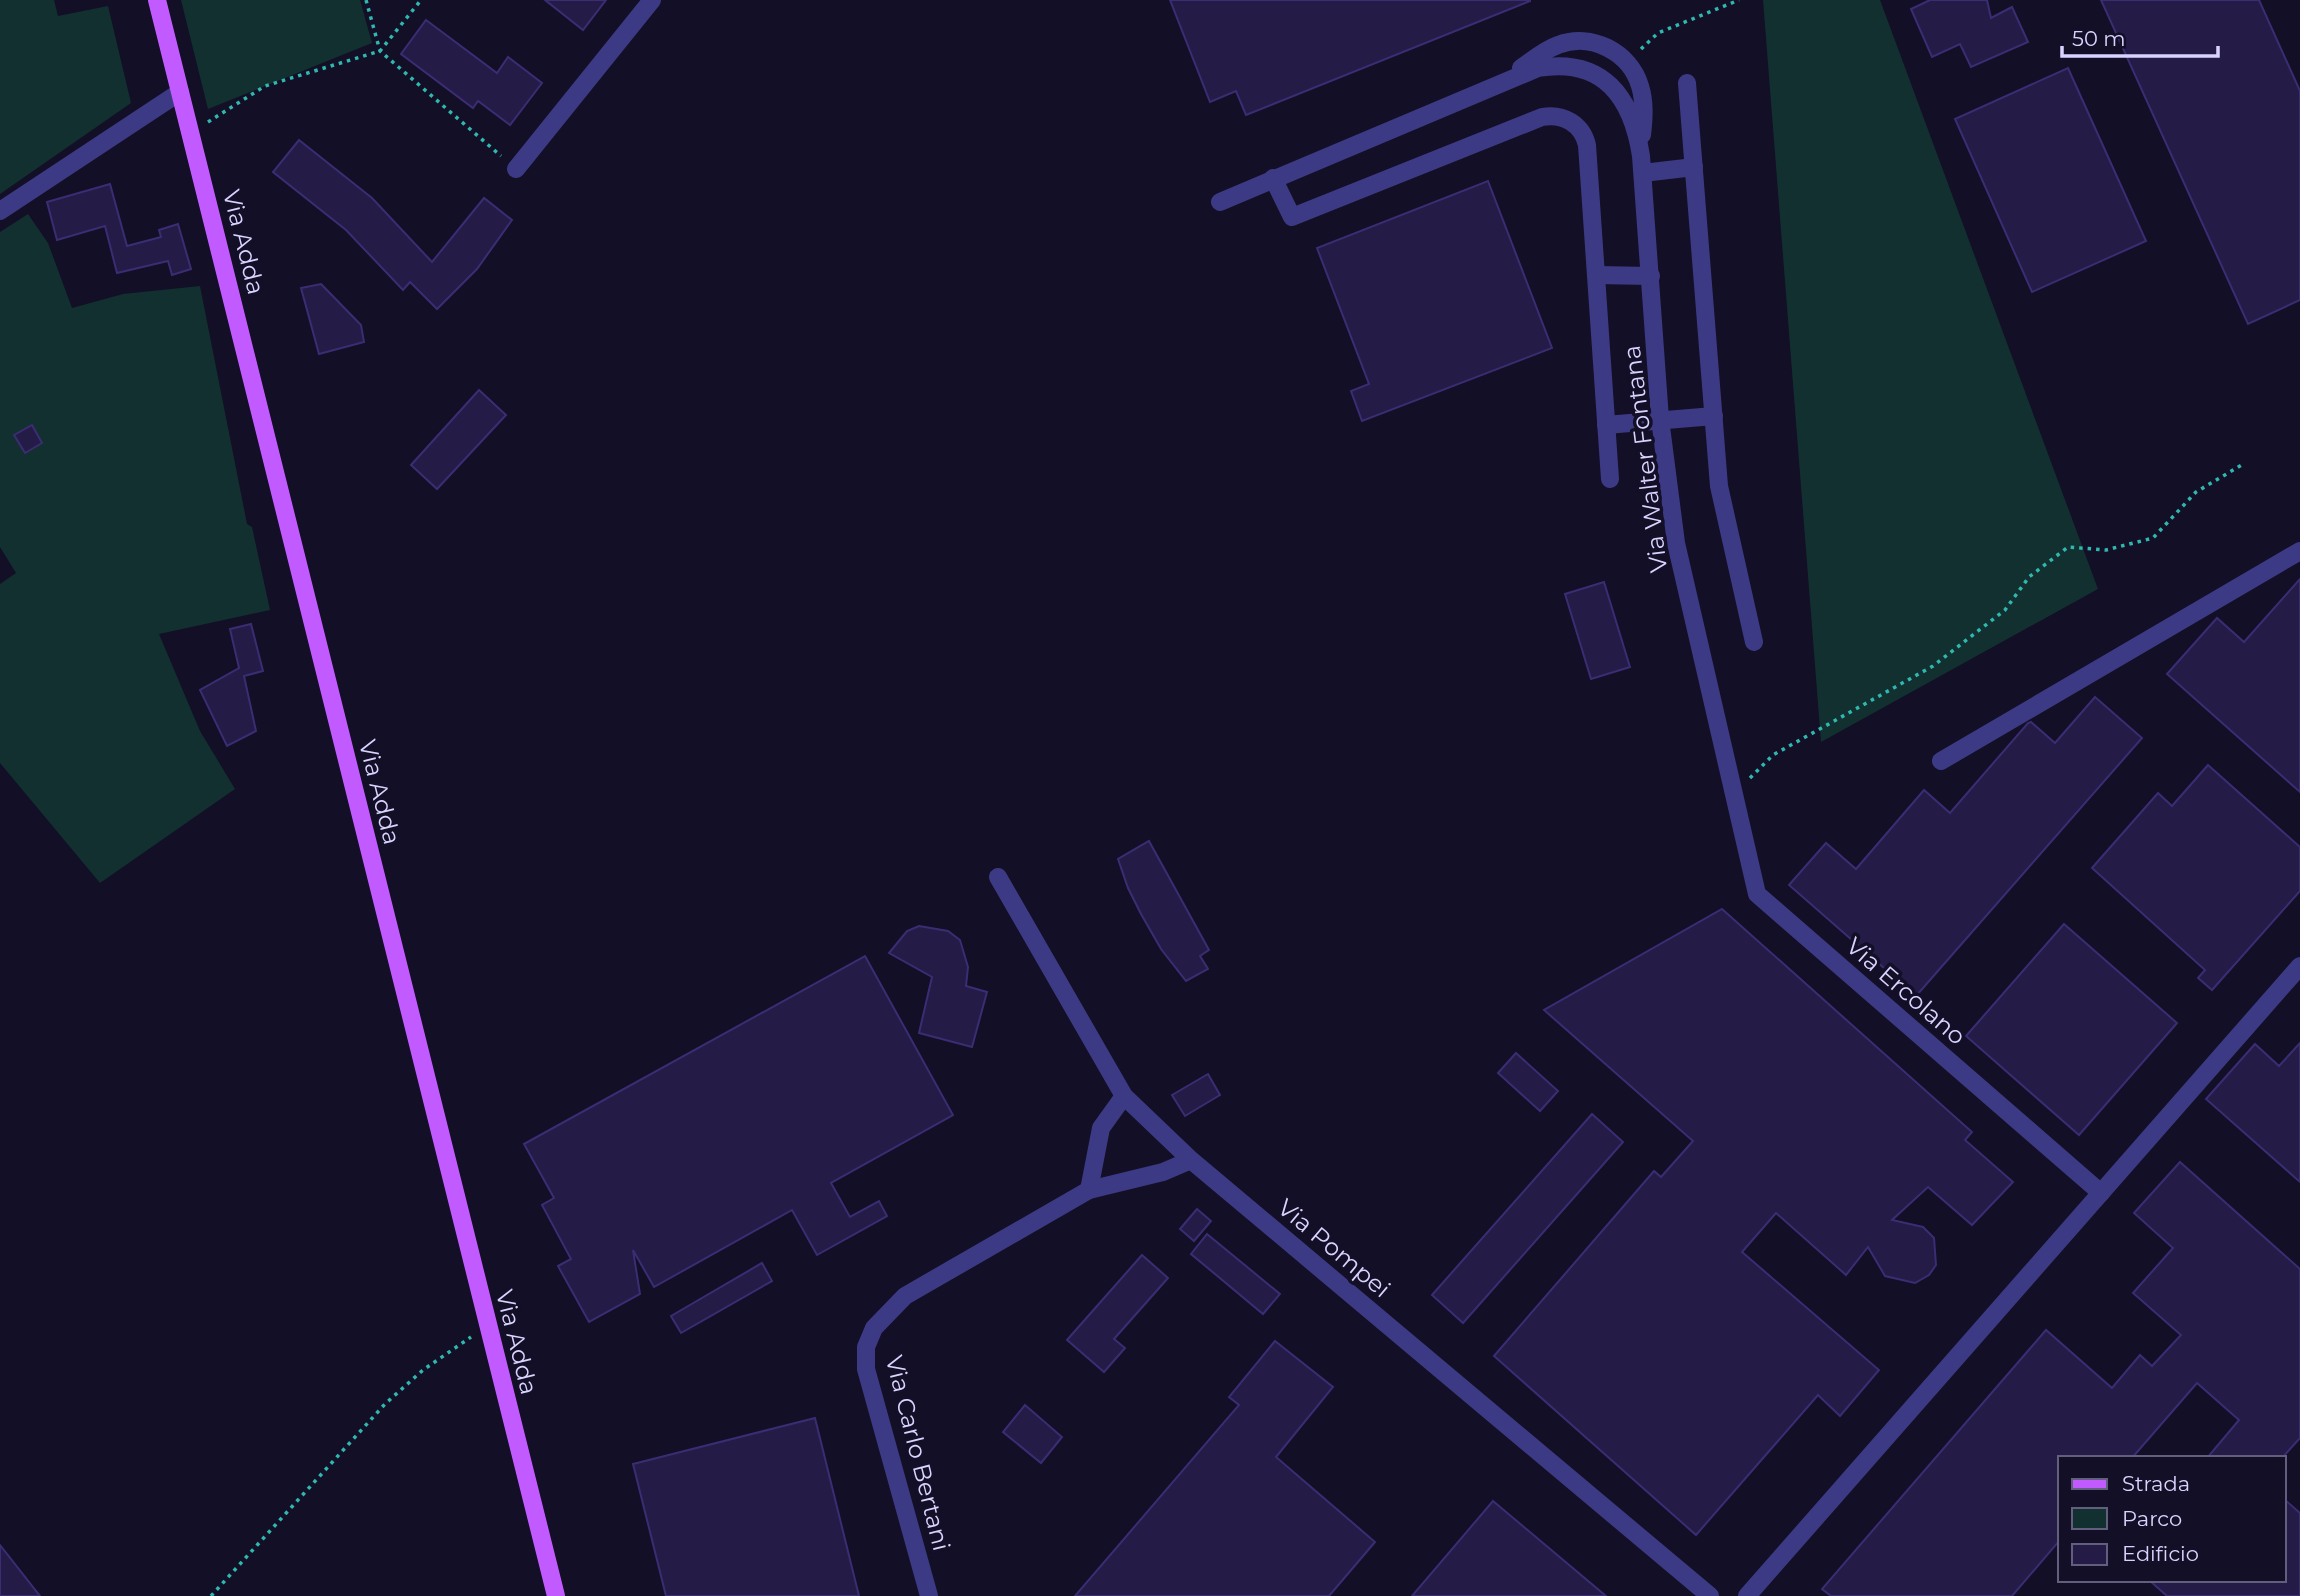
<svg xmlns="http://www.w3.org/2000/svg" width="2300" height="1596" viewBox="0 0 2300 1596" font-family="Montserrat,sans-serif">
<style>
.green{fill:#12302f}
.building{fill:#241b47;stroke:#3b2d73;stroke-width:2}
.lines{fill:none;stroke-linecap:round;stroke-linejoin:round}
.path{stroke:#2fb8b0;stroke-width:3.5;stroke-dasharray:3.5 5;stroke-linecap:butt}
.minor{stroke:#3d3a85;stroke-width:18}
.major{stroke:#c25bff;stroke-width:18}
.labels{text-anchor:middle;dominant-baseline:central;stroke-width:7;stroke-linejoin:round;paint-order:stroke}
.street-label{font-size:24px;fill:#d9d4ff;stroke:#130f26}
</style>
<rect width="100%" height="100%" fill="#130f26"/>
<g class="green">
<polygon points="0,0 54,0 58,16 108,6 131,103 0,194"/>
<polygon points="181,0 360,0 372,43 208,109"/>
<polygon points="1763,0 1880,0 2098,589 1821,742"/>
<polygon points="28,214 48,243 72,308 123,294 200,286 247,524 252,527 270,610 159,634 200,731 235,789 100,883 0,763 0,584 16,573 0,547 0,232"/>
</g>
<g class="building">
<polygon points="545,0 606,0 583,30"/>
<polygon points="1170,0 1530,0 1530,1 1246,115 1236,91 1210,102"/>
<polygon points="1930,0 1987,0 1991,18 2012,7 2028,42 1971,67 1960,44 1932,57 1911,9"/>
<polygon points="2101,0 2259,0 2300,91 2300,300 2248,324"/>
<polygon points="426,20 497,73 508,57 542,83 510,125 478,101 473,108 401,54"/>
<polygon points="2068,68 2146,241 2032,292 1955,119"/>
<polygon points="299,140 372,198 432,262 484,198 512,220 477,269 437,309 410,282 403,290 346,230 273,172"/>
<polygon points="1488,181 1552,348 1362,421 1351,391 1369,384 1317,248"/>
<polygon points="110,184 127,246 161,237 159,230 178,224 191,269 172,275 168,261 117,273 105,226 57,240 47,202"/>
<polygon points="321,284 361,325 364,342 319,354 301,288"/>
<polygon points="479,390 506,415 437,489 411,465"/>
<polygon points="32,425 42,443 25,453 14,435"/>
<polygon points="2300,579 2300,792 2167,674 2217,618 2244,642"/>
<polygon points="1604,582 1630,667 1591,679 1565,594"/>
<polygon points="251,624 263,671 244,676 256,731 227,746 200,690 239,668 230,629"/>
<polygon points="2095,697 2142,738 1916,996 1789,885 1826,843 1856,869 1924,790 1950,813 2028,723 2031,722 2055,743"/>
<polygon points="2208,765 2300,847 2300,891 2212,990 2198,978 2205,970 2092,868 2158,793 2172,806"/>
<polygon points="1149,841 1209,950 1200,956 1208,969 1186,981 1161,949 1141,914 1128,888 1118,859"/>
<polygon points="1722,909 1972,1132 1965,1140 2013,1182 1972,1225 1928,1187 1892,1220 1923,1227 1934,1238 1936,1265 1929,1275 1915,1283 1885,1276 1868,1247 1846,1275 1776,1213 1742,1252 1879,1370 1840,1416 1818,1395 1696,1535 1494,1356 1654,1171 1661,1177 1693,1141 1544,1010"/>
<polygon points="2064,924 2177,1023 2079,1135 1966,1036"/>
<polygon points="919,926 948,931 960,940 968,967 966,986 987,992 972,1047 919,1033 932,977 889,953 907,931"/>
<polygon points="865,956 953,1115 831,1183 850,1217 879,1201 887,1216 817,1255 792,1210 654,1287 633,1250 640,1294 589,1322 558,1266 571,1259 542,1205 554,1198 524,1144"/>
<polygon points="2300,1043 2300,1182 2206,1099 2255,1044 2279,1066"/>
<polygon points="1516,1053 1558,1091 1540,1111 1498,1073"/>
<polygon points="1208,1074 1220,1095 1185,1116 1172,1095"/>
<polygon points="1592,1114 1623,1142 1463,1323 1432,1295"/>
<polygon points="2180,1162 2300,1269 2300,1438 2282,1458 2207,1458 2239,1420 2197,1383 2132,1458 2060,1458 2060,1540 2012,1596 1831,1596 1822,1589 2046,1330 2112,1388 2140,1355 2152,1366 2181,1335 2133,1293 2173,1248 2134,1213"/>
<polygon points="1197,1209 1211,1221 1194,1241 1180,1229"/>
<polygon points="1207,1234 1280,1294 1263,1314 1191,1254"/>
<polygon points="1142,1255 1168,1278 1114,1339 1125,1348 1104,1372 1067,1340"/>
<polygon points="762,1263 772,1281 681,1333 671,1316"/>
<polygon points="1275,1341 1333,1387 1276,1457 1375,1542 1329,1596 1075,1596 1239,1405 1229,1397"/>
<polygon points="1025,1405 1062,1437 1041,1463 1003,1432"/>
<polygon points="815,1418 859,1596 666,1596 633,1464"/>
<polygon points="2284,1499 2300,1513 2300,1596 2167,1596 2149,1580 2284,1580"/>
<polygon points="1493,1501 1606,1596 1412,1596"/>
<polygon points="0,1545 40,1596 0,1596"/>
</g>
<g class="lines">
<g class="path">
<polyline points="366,0 380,51 501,156"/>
<polyline points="1641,49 1658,33 1739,0"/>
<polyline points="208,122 265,86 380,51 421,0"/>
<polyline points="1750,778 1773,755 1933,666 2005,610 2029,577 2068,547 2106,550 2153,538 2196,492 2245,463"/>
<polyline points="211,1596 385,1404 423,1370 471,1337"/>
</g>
<g class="minor">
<path d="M1521,68C1533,60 1544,50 1558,45C1591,32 1630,52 1640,86C1645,102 1644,118 1642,135"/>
<polyline points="1687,83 1719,486 1754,642"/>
<polyline points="516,169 652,0"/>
<polyline points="1643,173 1694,167"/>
<path d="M1273,178L1292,217L1542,117C1563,113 1582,124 1587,145L1610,479"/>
<path d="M1220,202L1538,68C1603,57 1632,97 1641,156L1660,419L1676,543L1757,894L2101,1193"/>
<polyline points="0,211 180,92"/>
<polyline points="1597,275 1651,276"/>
<polyline points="1606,425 1714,416"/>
<polyline points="1941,761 2300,551"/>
<polyline points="998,877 1124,1096 1191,1160 1710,1596"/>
<polyline points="1089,1190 1101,1128 1124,1096"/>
<polyline points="929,1596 866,1369 866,1347 874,1328 905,1296 1089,1190 1163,1172 1191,1160"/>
<polyline points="1747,1596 2300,966"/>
</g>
<polyline class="major" points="157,0 556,1596"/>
</g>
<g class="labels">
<g class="street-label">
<text transform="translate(244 242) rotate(76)">Via Adda</text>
<text transform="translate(1645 459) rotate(-97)">Via Walter Fontana</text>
<text transform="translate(380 792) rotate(76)">Via Adda</text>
<text transform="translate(1906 991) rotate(41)">Via Ercolano</text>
<text transform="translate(1334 1248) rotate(40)">Via Pompei</text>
<text transform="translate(517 1342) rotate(76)">Via Adda</text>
<text transform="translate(918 1453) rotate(76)">Via Carlo Bertani</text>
</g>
</g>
<rect x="2058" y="1456" width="228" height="126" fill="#130f26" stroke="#625e7d" stroke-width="2"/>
<rect x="2072" y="1479" width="35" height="10" fill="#c25bff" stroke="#625e7d" stroke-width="2"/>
<text x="2122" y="1491" font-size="21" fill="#d9d4ff">Strada</text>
<rect x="2072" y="1508" width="35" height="21" fill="#12302f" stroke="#625e7d" stroke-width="2"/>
<text x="2122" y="1526" font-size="21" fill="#d9d4ff">Parco</text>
<rect x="2072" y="1544" width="35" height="21" fill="#241b47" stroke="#625e7d" stroke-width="2"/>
<text x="2122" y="1561" font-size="21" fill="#d9d4ff">Edificio</text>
<path d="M2062 46v10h156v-10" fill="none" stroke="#d9d4ff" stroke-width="3.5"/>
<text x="2072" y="46" font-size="21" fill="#d9d4ff" stroke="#130f26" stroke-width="5" paint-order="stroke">50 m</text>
</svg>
